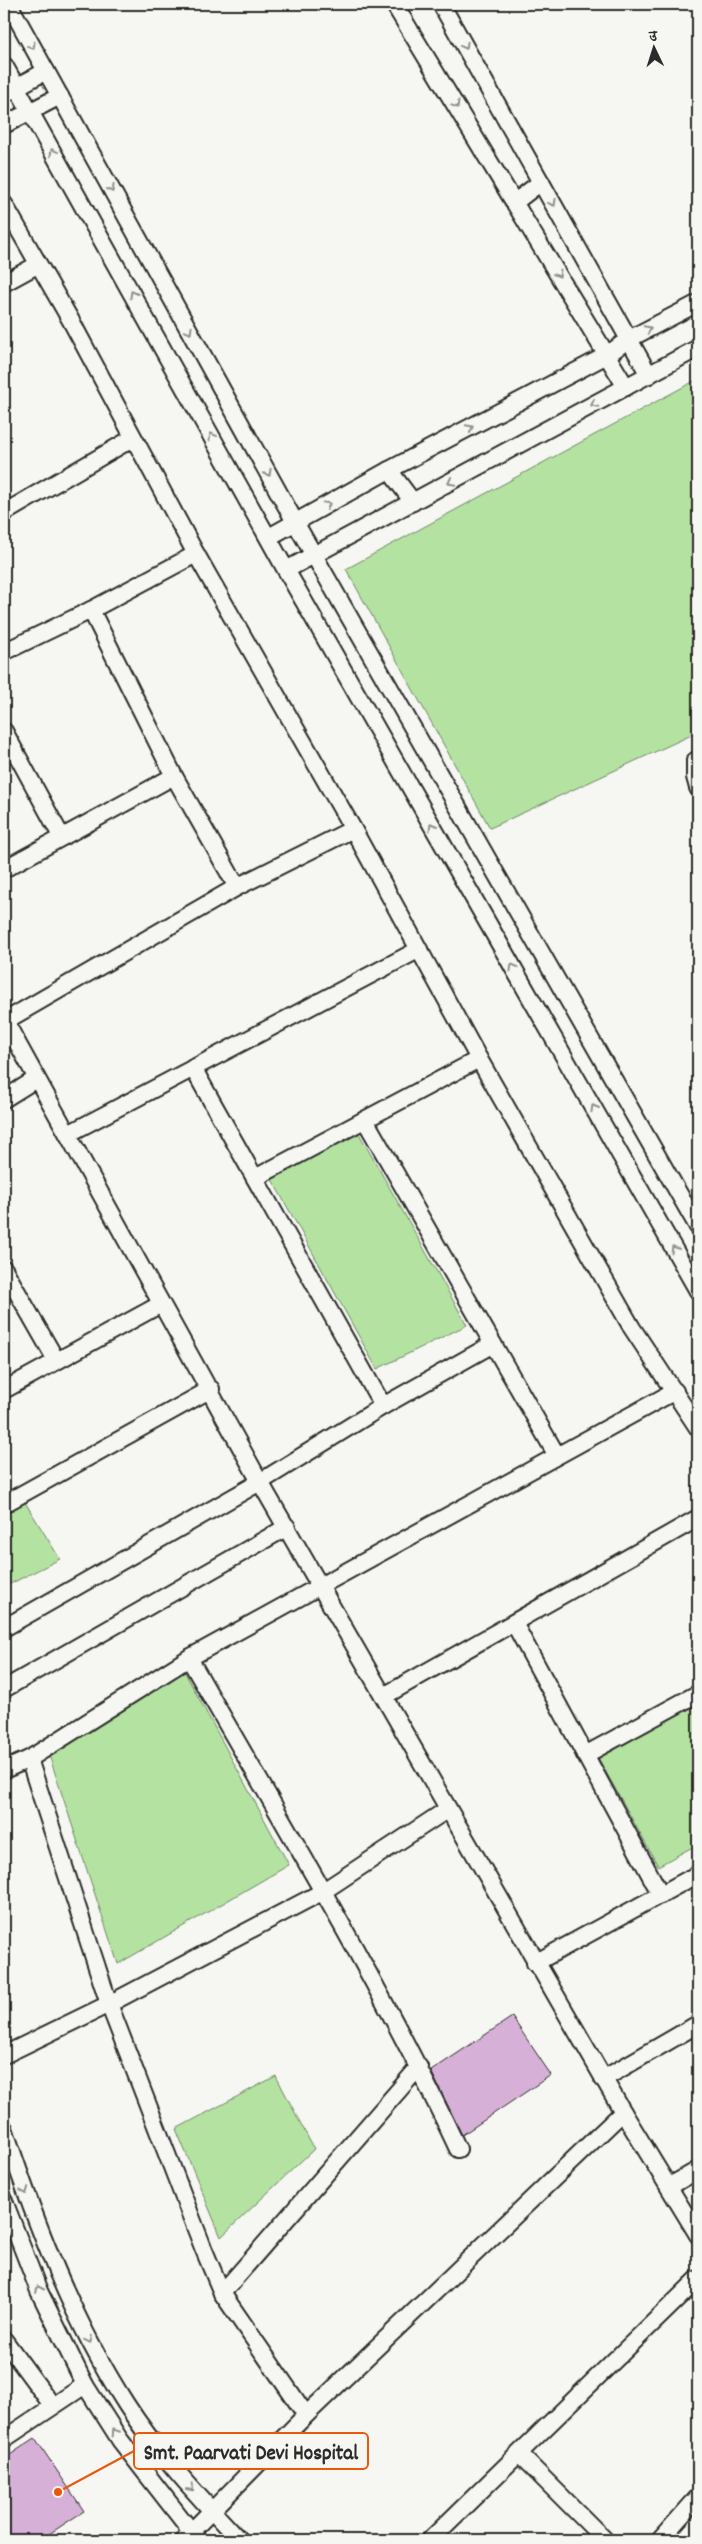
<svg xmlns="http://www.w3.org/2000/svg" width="702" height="2544" viewBox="0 0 702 2544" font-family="Dekko,'Playpen Sans Deva',sans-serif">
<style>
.green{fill:#b3e2a1;stroke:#6f8666}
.building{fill:#d7b0d8;stroke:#2b2b2b}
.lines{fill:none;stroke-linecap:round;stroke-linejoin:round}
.minor-casing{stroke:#2b2b2b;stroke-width:20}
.minor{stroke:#f6f6f2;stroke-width:16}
.oneway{stroke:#90908e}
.leader{fill:none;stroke:#e8590c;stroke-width:2}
.callout-dot{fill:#e8590c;stroke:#f6f6f2;stroke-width:2}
.callout{fill:#f6f6f2;stroke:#e8590c;stroke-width:2}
.callout-label{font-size:21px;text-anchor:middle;font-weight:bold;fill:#2b2b2b}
</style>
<rect width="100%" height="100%" fill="#f6f6f2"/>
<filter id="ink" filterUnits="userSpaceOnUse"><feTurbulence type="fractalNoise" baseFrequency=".02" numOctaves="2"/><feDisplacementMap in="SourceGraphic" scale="10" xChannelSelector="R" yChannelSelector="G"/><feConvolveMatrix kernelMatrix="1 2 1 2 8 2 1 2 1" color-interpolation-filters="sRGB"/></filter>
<g filter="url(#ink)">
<g class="green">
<polygon points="698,379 698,732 490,828 346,569"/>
<polygon points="357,1130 467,1325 377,1369 269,1174"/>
<polygon points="23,1499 60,1559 4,1587 4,1509"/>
<polygon points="183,1669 289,1865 118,1964 47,1749"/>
<polygon points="692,1699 698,1712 698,1844 658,1866 595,1752"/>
<polygon points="276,2076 314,2149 221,2237 176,2129"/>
</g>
<g class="building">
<polygon points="512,2017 551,2075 462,2135 431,2071"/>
<polygon points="35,2438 84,2511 40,2540 4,2540 4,2459"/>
</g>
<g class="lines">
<defs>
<g id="minor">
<polyline points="9,4 295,522 698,1227"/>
<polyline points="394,4 626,387"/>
<polyline points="441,4 649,375"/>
<polyline points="4,65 286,570 698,1291"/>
<polyline points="4,94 46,71"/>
<polyline points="4,125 60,96"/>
<polyline points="515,202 541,182"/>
<polyline points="4,204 70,319 196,554 353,829 479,1059 632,1328 698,1428"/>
<polyline points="4,283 37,265"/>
<polyline points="389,470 413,502"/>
<polyline points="4,513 133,438"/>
<polyline points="269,537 389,470 607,355 629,339 698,303"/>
<polyline points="286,570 698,348"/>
<polyline points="91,610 174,776"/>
<polyline points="4,652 91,610 196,554"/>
<polyline points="4,731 61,836"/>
<polyline points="698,759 695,761 695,777 698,788"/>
<polyline points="4,869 174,776 237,887"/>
<polyline points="4,1019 260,1482 623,2112 306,2415 183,2540"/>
<polyline points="5,1021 237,887 353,829"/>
<polyline points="193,1068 383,1406"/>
<polyline points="4,1099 36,1079"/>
<polyline points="365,1120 556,1454"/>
<polyline points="68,1134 418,950"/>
<polyline points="255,1178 479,1059"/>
<polyline points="4,1269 56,1360"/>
<polyline points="4,1390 161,1304"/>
<polyline points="4,1504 211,1389"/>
<polyline points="514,1623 661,1895"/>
<polyline points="4,1628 260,1482 383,1406 493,1344"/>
<path d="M189,1658C281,1820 379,1980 458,2149"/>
<polyline points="4,1689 287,1527"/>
<polyline points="384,1696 698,1518"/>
<polyline points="585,1755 697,1694"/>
<polyline points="29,1759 109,2004 204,2250 222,2293 306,2415"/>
<polyline points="4,1770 29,1759 189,1658 675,1391"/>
<polyline points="535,1963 698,1874"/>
<polyline points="4,2055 109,2004 322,1892 448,1809"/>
<polyline points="603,2079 698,2024"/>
<polyline points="623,2112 698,2235"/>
<path d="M4,2128C36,2224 71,2318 126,2404C158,2454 199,2497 239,2540"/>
<polyline points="670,2186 698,2170"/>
<polyline points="4,2201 39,2291 85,2385 120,2440 198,2540"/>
<polyline points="222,2293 419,2067"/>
<polyline points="4,2340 52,2405"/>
<polyline points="4,2439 85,2385"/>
<polyline points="519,2454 605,2540"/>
<polyline points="430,2540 698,2279"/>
<polyline points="660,2540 698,2497"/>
</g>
</defs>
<use href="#minor" class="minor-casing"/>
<use href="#minor" class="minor"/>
</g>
<defs><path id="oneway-chevron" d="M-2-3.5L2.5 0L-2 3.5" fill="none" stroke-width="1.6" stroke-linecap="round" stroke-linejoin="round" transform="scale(1.25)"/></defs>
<g class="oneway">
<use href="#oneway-chevron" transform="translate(32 46) rotate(61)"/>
<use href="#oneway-chevron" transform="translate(465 46) rotate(61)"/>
<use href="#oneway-chevron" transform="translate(456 105) rotate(59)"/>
<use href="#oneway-chevron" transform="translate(53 152) rotate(-119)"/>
<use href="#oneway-chevron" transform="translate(111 189) rotate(61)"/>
<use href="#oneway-chevron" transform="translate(553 203) rotate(61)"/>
<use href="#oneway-chevron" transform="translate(558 274) rotate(59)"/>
<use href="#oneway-chevron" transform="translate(133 294) rotate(-119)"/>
<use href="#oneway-chevron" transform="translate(648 329) rotate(-28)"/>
<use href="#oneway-chevron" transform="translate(189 331) rotate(61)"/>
<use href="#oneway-chevron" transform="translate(594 404) rotate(152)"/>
<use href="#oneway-chevron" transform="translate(470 428) rotate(-28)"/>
<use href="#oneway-chevron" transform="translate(212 436) rotate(-119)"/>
<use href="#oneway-chevron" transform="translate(268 473) rotate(61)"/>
<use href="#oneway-chevron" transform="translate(451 482) rotate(152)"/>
<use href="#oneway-chevron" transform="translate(327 505) rotate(-29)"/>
<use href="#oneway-chevron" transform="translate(432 826) rotate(-120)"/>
<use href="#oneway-chevron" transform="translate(513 967) rotate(-120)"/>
<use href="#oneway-chevron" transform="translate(594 1108) rotate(-120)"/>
<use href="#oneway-chevron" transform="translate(674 1249) rotate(-120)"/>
<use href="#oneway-chevron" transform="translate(25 2191) rotate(69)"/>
<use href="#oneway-chevron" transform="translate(39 2289) rotate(-114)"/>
<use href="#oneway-chevron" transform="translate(89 2340) rotate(64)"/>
<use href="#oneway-chevron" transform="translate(115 2432) rotate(-123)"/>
<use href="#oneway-chevron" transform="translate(191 2488) rotate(48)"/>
</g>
</g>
<path class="leader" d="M58 2492L134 2451"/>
<circle class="callout-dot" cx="58" cy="2492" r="5"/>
<rect class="callout" x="134" y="2433" width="234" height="36" rx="5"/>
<g class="callout-label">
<text x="251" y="2459">Smt. Paarvati Devi Hospital</text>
</g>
<rect width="702" height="2544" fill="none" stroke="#f6f6f2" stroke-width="20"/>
<rect x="10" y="10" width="682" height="2524" fill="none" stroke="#2b2b2b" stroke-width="2" filter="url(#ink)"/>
<g transform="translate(654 48) rotate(356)" stroke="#f6f6f2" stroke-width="4" paint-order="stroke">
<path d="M0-4L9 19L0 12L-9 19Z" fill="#2b2b2b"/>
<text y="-8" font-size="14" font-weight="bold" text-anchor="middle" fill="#2b2b2b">उ</text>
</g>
</svg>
